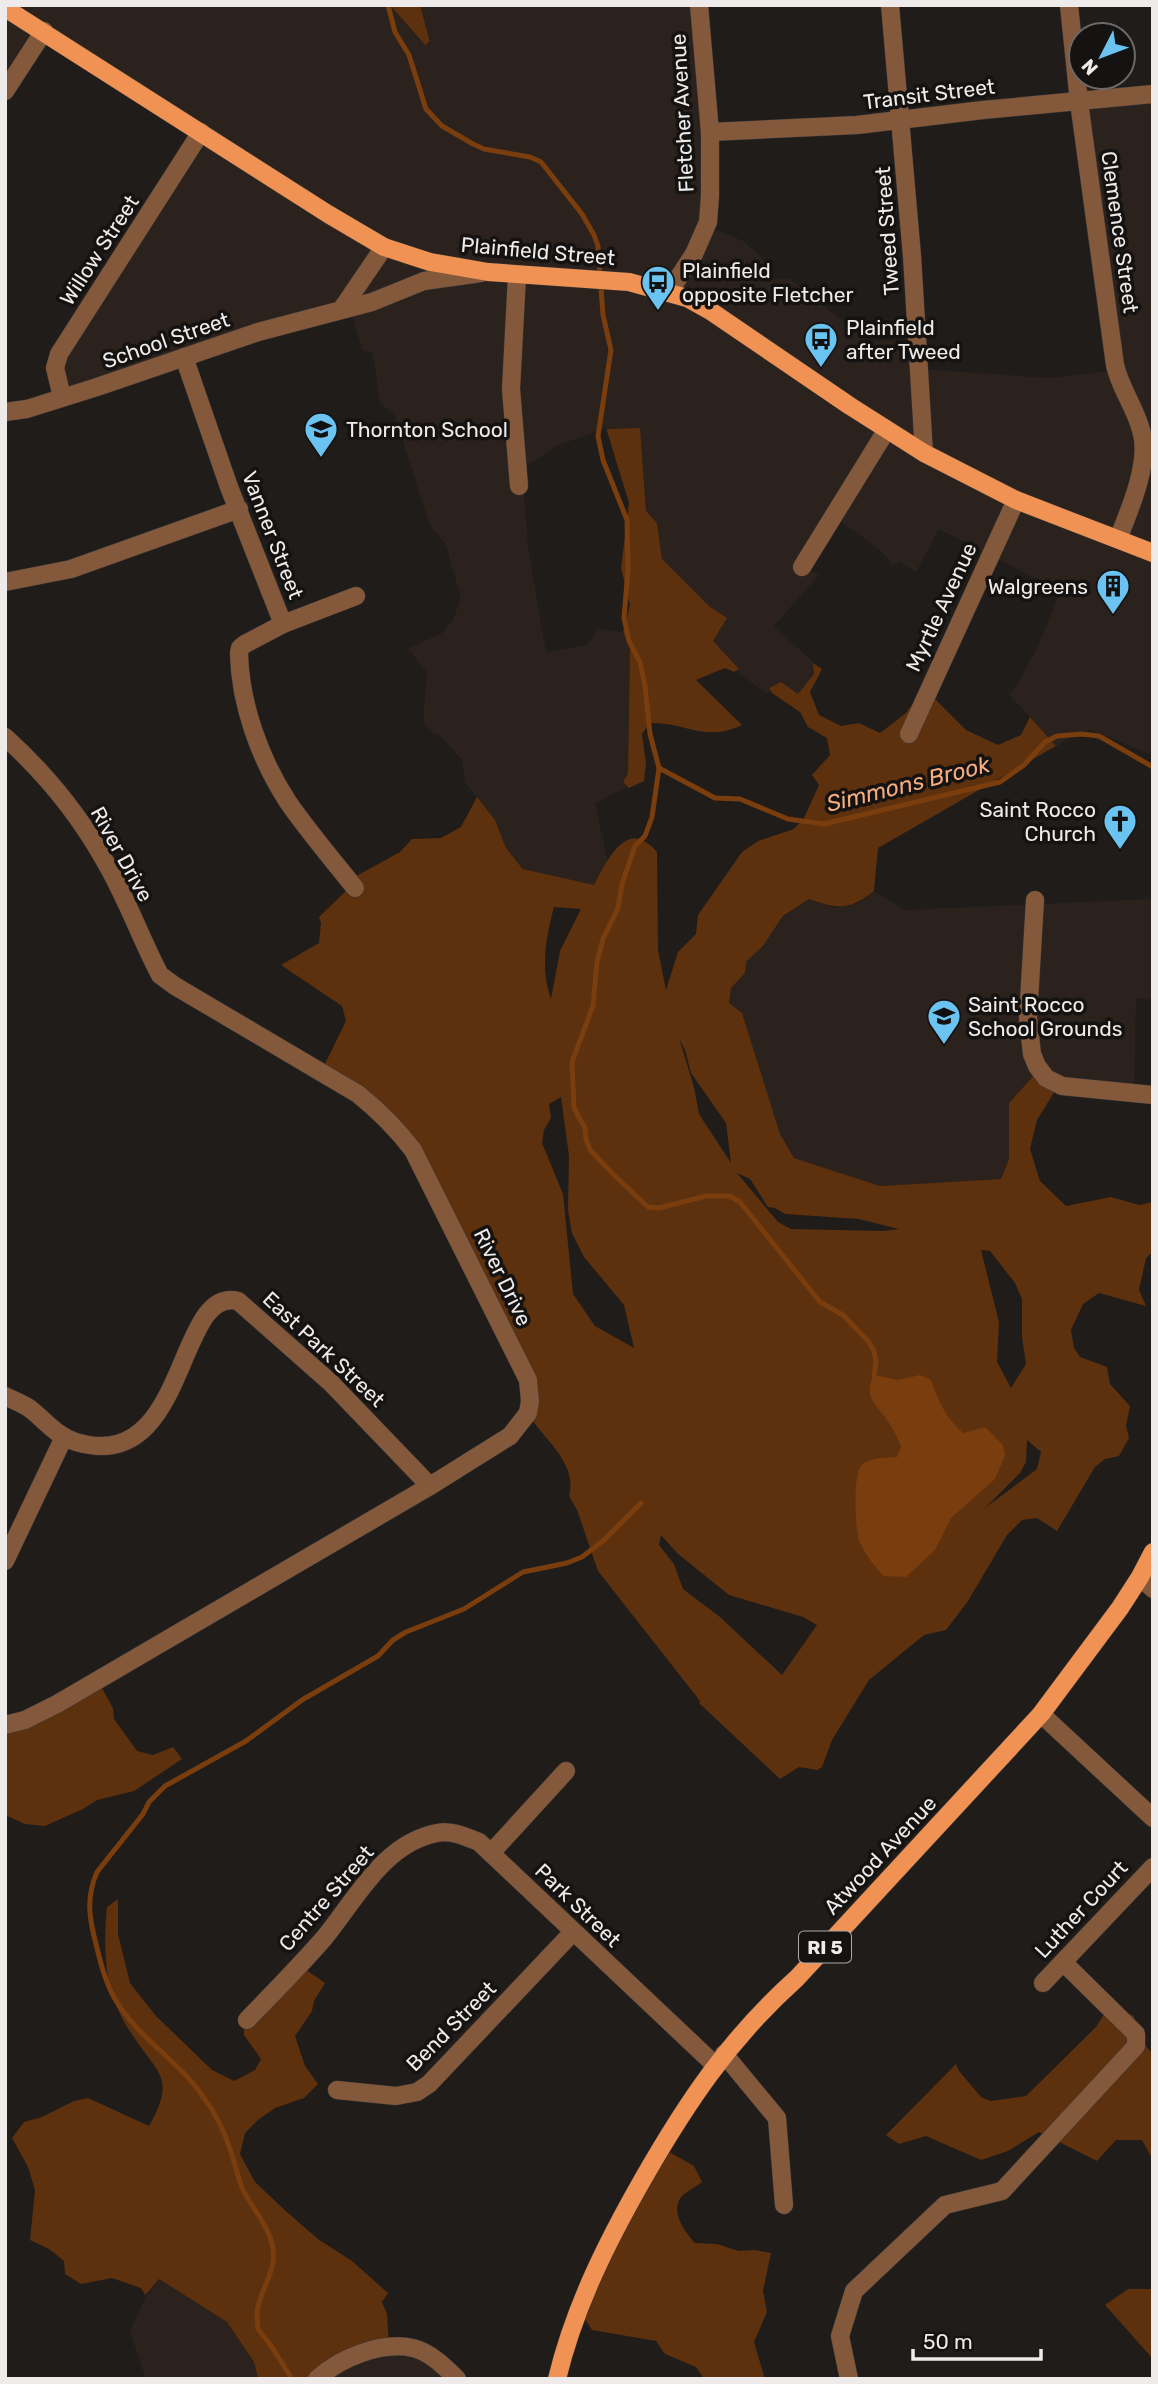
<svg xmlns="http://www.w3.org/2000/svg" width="1158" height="2384" viewBox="0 0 1158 2384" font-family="Rubik,sans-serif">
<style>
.built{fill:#2b221d}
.green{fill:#5d300e;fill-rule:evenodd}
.water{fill:#7a3d0d}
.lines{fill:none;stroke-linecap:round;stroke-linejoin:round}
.stream{stroke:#7a3d0d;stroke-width:5}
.minor-casing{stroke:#3c3937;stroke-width:19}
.major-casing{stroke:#3c3937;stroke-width:19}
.minor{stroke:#84583b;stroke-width:18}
.major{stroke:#ef9253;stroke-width:18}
.labels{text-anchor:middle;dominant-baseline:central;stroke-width:7;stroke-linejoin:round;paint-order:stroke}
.shield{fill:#151311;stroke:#adaaa9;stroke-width:2}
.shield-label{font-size:19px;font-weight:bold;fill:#eeebea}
.street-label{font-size:21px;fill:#eeebea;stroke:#151311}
.poi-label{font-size:21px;fill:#eeebea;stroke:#151311;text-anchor:start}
.water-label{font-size:23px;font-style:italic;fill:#f5ac7e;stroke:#151311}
</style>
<rect width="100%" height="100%" fill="#1f1c1a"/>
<g class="built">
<polygon points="5,5 390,5 426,46 430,41 420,5 697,5 706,226 743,241 768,263 764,271 772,280 789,278 868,341 913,341 918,369 1050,378 1112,371 1084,104 1153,94 1153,756 1092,730 1074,733 1057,747 1009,694 1016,687 1039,644 1060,591 939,529 916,572 898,561 898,564 892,564 879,549 837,519 803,568 819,575 774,626 813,662 814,674 798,695 769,688 770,692 766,693 737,672 738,669 713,641 727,618 709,606 662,559 657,523 646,512 640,428 604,429 556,446 524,468 523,480 528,547 546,652 587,645 598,629 623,632 630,647 628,773 623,782 627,787 595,803 607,858 603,889 524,869 506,848 495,820 465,783 462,760 440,735 434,734 423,722 427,672 408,649 442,633 453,620 461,598 446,545 430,526 394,414 380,403 373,353 362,350 351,311 67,396 54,372 195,138 44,34 5,90"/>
<polygon points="874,891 905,910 1153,899 1153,1000 1136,998 1134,1093 1046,1078 1009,1103 1009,1159 1001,1179 880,1186 794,1158 780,1134 729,1003 729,991 739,978 746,962 763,946 783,917 809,899 835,908 859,903"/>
<polygon points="159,2279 227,2322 254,2362 258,2379 146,2379 130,2331 149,2289"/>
<polygon points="406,2348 454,2379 317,2379 322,2374"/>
</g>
<g class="green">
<polygon points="390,5 420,5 430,42 428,42 426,46"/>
<path d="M640,428L646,511L657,523L662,559L709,606L727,618L713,641L739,669L734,672L725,668L696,680L742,725C704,743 687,722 650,723L642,734L646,763L644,781L629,788L623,782L628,773L630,647L623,632L630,605L621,568L629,503L607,431V429Z"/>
<path d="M813,663L822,669L810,692L819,715L841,726L859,723L880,733L906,713L924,688L966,730L998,745L1021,735L1030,717L1056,746L878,848L874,891C849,911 837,909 809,899L783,916L763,946L746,962L745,973L731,988L729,1003L742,1013L780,1134L794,1158L880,1186L1001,1179L1009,1159V1103L1038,1071L1058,1086L1037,1120L1030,1149L1040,1181L1066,1206L1111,1197L1139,1205L1153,1202V1252L1146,1258L1139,1290L1146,1306L1099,1293L1083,1304L1071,1330L1074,1348L1080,1357L1107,1367L1110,1384L1130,1406L1126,1426L1129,1438L1119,1456L1105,1459L1095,1467L1057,1531L1037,1518L1022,1520L1007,1535L968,1601L946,1630L924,1635L869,1680L832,1740L822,1767L817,1770L799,1767L780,1779L699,1703L700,1701L598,1571L577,1510L569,1496C578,1463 544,1440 529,1415C524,1407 527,1391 526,1382L415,1157L322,1070L346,1021L342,1006L281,965L319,943L321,923L319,917L349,888L351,879L400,852L412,839L441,838L461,827L477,797L495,820L506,848L523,869L594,885C607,860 627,816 657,852L658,950L666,990L678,952L696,934L698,915L742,852L758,841L794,829L804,818L819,785L812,775L830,755L827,738L808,727L800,712L772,693L769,688L781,682L798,694L814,674ZM554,907L581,909L560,951L551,999C540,969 546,937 554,907ZM679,1038L685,1050L691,1073L726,1123L731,1163L699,1114L694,1087ZM561,1097L569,1156L568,1210L572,1233L584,1257L624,1305L634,1348L595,1326L573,1294L563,1194L542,1143L544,1130L551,1118L549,1104ZM737,1173L750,1179L768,1207L775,1208L785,1214L859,1219L899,1229L884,1231L791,1229L778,1222ZM981,1250L990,1251L1015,1283L1022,1299V1337L1026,1364L1011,1388L997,1362L999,1322ZM1027,1440L1041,1452L1037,1469L985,1508L1020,1473L1026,1462ZM661,1535L677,1553L729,1595L803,1617L817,1625L782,1675L720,1617L683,1589L674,1564L659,1545Z"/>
<polygon points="99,1683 113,1708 114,1719 137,1751 153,1755 173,1747 182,1759 134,1791 97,1800 83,1809 45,1826 25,1824 5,1815 5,1725"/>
<path d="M118,1899V1934L130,1983L156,2016L212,2070L234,2081L255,2070L261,2059L244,2035V2024L299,1965L325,1983L314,2001L312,2011L295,2036L305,2066L318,2084L304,2098L275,2108L258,2120L245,2133L240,2154L255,2182L288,2213L318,2239L352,2261L388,2293L382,2302L387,2314L389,2345L317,2379H258L254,2362L227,2322L159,2279L145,2295L141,2288L112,2278L81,2284L65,2274L64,2261L49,2249L30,2240L35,2190L28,2167L12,2138L24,2122L42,2117L74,2101L88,2098L149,2126C176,2078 159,2075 133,2036C125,2025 118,2010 113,1998C104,1973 104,1933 107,1907Z"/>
<polygon points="1112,2001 1122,2011 1134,2016 1136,2035 1153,2054 1153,2160 1142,2140 1116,2140 1097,2161 1039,2132 1008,2151 981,2160 926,2136 899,2144 886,2135 956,2064 959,2071 981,2097 991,2101 1026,2096 1096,2027"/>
<path d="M664,2149L694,2166L702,2182C696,2187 687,2191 682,2196C669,2211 685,2232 695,2243L717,2244L739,2251L755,2250L771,2253L763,2291L767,2312L754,2342L765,2379H704L696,2367L665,2354L656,2341L592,2330L579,2310Z"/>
<polygon points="1128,2289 1153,2289 1153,2359 1105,2305"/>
</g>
<path class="water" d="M874,1375L898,1380L920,1375L931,1380C938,1401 946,1418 963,1433L985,1427L1003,1445L1005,1456L995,1479L951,1518L935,1550L906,1577L883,1576C873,1564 865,1555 859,1540C855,1528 853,1474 861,1466C869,1457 885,1458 897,1457L901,1447C898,1440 895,1432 891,1426C880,1407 861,1399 874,1375Z"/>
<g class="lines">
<g class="stream">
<polyline points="388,5 395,32 409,55 426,109 442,126 473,144 484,149 530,157 541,162 582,214 594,235 598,246 603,315 611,350 598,436 603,460 627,520 628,570 624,618 629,641 640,662 645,686 650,734 659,768 652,817 645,836 635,846 622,884 618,908 603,939 597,962 593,1006 572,1062 574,1108 585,1128 586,1139 590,1150 616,1177 648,1207 659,1208 706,1196 730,1196 740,1202 820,1302 843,1315 868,1341 874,1351 876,1362 874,1375"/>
<polyline points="659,768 715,798 740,799 788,819 824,824 1000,782 1024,765 1045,742 1057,736 1082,734 1099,736 1153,767"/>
<path d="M292,2379L272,2347L258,2329C257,2320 256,2311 259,2303C266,2279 280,2264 270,2237C264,2220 251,2206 243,2190C238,2179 236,2167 232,2155C226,2135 216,2114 204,2098C180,2062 141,2040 118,2004C106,1986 101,1964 96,1944C89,1918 86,1897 97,1872L143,1814L149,1802L165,1786L246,1741L302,1700L378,1656L393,1640L406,1632L464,1609L523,1572L567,1563L582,1557L604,1540L641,1503"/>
</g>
<defs>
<g id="minor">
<polyline points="890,5 912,256 924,453"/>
<path d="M1069,5L1079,102L1115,365C1120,388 1135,407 1141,430C1151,461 1130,509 1118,539"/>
<polyline points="5,91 44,31"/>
<polyline points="710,132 857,125 983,110 1153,94"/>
<polyline points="517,276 511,389 519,486"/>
<polyline points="669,292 694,254 708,222 710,196 710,132 699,5"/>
<polyline points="341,310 384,247"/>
<polyline points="184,357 229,487 283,624"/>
<polyline points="62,397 55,368 59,354 201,132"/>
<polyline points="5,412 27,409 97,387 258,332 372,302 424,281 481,273"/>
<polyline points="802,567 886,431"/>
<polyline points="5,582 71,569 239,509"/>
<polyline points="909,734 1016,500"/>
<path d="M5,737C45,773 80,816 106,863C127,899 141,939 160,975L175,986L358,1094C379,1111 397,1129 413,1150L528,1380L530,1401L528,1413L510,1436L430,1486L57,1704L25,1720L5,1725"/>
<path d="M355,888C332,859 308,831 288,802C260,759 240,704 239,653L240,648L245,644L283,624L356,596"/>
<polyline points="1035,900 1028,1018 1032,1054 1037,1066 1046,1078 1062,1086 1153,1095"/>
<path d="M5,1396C13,1400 21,1403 29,1408C45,1420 56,1436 76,1442C189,1476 175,1285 238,1301L331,1383L430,1486"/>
<polyline points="5,1561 64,1437"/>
<polyline points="1140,1577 1153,1589"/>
<polyline points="1041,1714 1153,1818"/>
<polyline points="491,1853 566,1771"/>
<polyline points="1043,1983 1153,1867"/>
<path d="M247,2020C273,1993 300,1966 325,1937C356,1899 384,1843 437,1833C452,1830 466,1837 479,1842L715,2065"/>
<polyline points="724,2054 777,2118 784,2205"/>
<polyline points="337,2090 396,2096 417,2092 429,2084 573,1932"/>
<path d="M317,2379C340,2358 381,2341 413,2348C430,2352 445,2367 457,2379"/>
<polyline points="849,2379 840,2336 854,2291 945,2205 1002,2191 1136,2046 1136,2034 1063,1962"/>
</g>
<g id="major">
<polyline points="5,8 328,214 384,247 430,262 488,272 629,282 687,298 712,312 850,406 924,453 1016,500 1153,553"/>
<path d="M557,2379C574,2308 607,2242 643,2179C687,2102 730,2038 797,1978L1041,1714L1120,1608L1140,1577L1153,1552"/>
</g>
</defs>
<use href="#minor" class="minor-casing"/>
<use href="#major" class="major-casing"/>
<use href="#minor" class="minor"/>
<use href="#major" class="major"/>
</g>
<defs>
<symbol id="bus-pin" viewBox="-11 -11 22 30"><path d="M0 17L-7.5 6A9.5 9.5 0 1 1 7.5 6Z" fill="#6ac3f1" stroke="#151311"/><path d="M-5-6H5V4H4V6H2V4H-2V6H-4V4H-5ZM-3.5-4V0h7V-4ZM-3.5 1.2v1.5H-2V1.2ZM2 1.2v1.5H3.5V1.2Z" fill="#111"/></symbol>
<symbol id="school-pin" viewBox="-11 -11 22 30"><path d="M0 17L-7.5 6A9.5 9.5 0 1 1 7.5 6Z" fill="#6ac3f1" stroke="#151311"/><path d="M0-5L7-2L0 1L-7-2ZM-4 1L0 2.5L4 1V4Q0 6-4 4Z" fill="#111"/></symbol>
<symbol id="building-pin" viewBox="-11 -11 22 30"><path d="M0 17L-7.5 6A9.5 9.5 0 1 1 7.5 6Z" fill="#6ac3f1" stroke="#151311"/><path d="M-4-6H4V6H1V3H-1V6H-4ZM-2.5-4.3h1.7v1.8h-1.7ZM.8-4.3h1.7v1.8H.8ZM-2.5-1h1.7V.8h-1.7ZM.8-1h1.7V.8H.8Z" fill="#111"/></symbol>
<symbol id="church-pin" viewBox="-11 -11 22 30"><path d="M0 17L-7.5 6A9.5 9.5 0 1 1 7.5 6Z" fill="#6ac3f1" stroke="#151311"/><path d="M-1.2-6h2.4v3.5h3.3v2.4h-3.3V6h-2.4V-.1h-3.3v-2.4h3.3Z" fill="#111"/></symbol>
</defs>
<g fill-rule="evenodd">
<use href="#bus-pin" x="639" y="263" width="38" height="52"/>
<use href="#bus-pin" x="802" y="320" width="38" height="52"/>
<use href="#school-pin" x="302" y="410" width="38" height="52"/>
<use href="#building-pin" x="1094" y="567" width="38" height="52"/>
<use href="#church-pin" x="1101" y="802" width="38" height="52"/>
<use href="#school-pin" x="925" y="997" width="38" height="52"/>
</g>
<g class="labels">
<rect class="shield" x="799" y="1931.5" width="52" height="31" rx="5"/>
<g class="shield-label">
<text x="825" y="1947">RI 5</text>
</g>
<g class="street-label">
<text transform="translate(929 94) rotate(-7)">Transit Street</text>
<text transform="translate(682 113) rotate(-93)">Fletcher Avenue</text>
<text transform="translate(887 231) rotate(-94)">Tweed Street</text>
<text transform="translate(1120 232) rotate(82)">Clemence Street</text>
<text transform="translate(99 250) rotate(-57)">Willow Street</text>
<text transform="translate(538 251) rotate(5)">Plainfield Street</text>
<text transform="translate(166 340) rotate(-19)">School Street</text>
<text transform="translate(273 535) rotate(69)">Vanner Street</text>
<text transform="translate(941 607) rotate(-65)">Myrtle Avenue</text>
<text transform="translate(122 854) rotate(61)">River Drive</text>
<text transform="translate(503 1277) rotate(64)">River Drive</text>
<text transform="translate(324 1349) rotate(43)">East Park Street</text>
<text transform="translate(880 1855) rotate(-47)">Atwood Avenue</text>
<text transform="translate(326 1898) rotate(-49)">Centre Street</text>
<text transform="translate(578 1905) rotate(44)">Park Street</text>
<text transform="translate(1081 1909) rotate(-47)">Luther Court</text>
<text transform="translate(451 2026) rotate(-45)">Bend Street</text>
</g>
<g class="poi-label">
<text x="682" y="270">Plainfield<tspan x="682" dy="24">opposite Fletcher</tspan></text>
<text x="846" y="327">Plainfield<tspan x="846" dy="24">after Tweed</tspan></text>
<text x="346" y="429">Thornton School</text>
<text x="1088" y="586" text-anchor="end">Walgreens</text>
<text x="1096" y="809" text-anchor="end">Saint Rocco<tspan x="1096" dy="24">Church</tspan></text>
<text x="968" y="1004">Saint Rocco<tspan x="968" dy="24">School Grounds</tspan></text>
</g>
<g class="water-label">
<text transform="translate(908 784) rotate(-14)">Simmons Brook</text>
</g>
</g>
<rect width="1158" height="2384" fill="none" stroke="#eeebea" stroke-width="14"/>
<g transform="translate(1102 56) rotate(228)"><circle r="33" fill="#151311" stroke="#6c6968" stroke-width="2"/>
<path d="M0-5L12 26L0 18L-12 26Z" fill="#6ac3f1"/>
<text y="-10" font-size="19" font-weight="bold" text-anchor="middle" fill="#eeebea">N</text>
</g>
<path d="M913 2349v10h128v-10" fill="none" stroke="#eeebea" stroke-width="3.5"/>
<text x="923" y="2349" font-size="21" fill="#eeebea" stroke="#151311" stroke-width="5" paint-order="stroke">50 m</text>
</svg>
